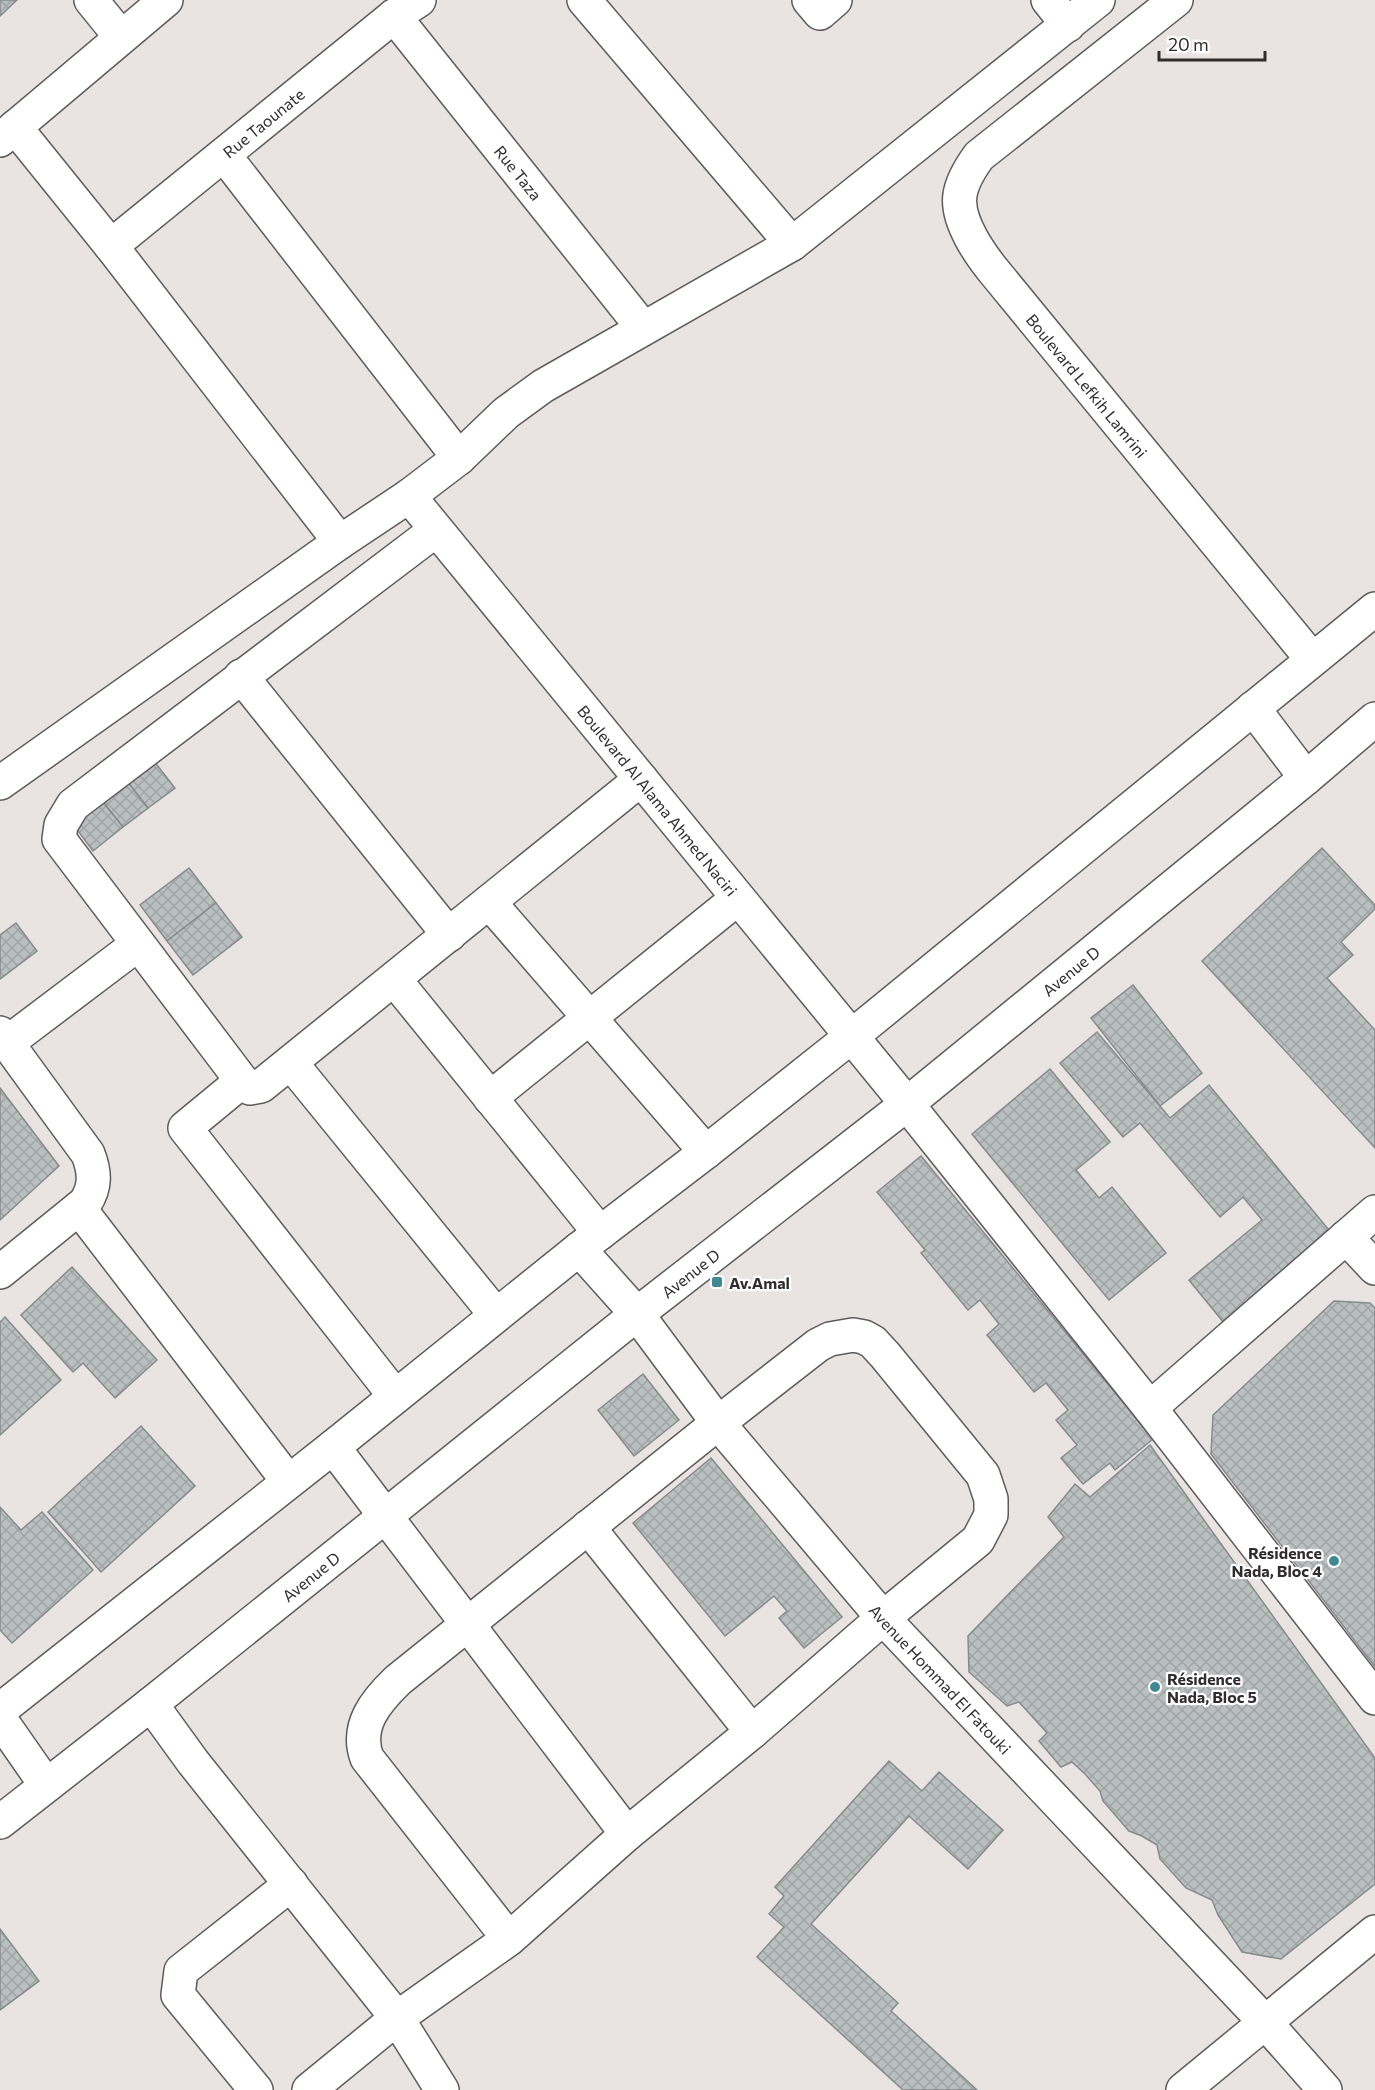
<svg xmlns="http://www.w3.org/2000/svg" width="1375" height="2090" viewBox="0 0 1375 2090" font-family="Commissioner,sans-serif">
<style>
.building{fill:url(#building-cross-hatch);stroke:#868b8c;stroke-width:1.5}
.lines{fill:none;stroke-linecap:round;stroke-linejoin:round}
.minor-casing{stroke:#5f5b5a;stroke-width:36}
.tertiary-casing{stroke:#5f5b5a;stroke-width:36}
.minor{stroke:#fff;stroke-width:33}
.tertiary{stroke:#fff;stroke-width:33}
.poi-dot{fill:#428893;stroke:#fff;stroke-width:2}
.labels{text-anchor:middle;dominant-baseline:central;stroke-width:4.5;stroke-linejoin:round;paint-order:stroke}
.street-label{font-size:16px;fill:#2f2d2d;stroke:#fff}
.poi-label{font-size:16px;font-weight:bold;fill:#2f2d2d;stroke:#fff;text-anchor:start}
</style>
<defs>
<pattern id="building-cross-hatch" width="8" height="8" patternUnits="userSpaceOnUse" patternTransform="scale(1.5)"><rect width="8" height="8" fill="#babfc0"/><path d="M0 0l8 8M0 8l8-8" fill="none" stroke="#a0a4a5"/></pattern>
</defs>
<rect width="100%" height="100%" fill="#e9e4e2"/>
<g class="building">
<polygon points="0,0 17,0 0,16"/>
<polygon points="150,756 175,788 148,808 123,776"/>
<polygon points="123,776 148,808 123,827 98,796"/>
<polygon points="98,796 123,827 93,851 69,819"/>
<polygon points="1322,848 1375,905 1375,909 1341,942 1353,955 1327,978 1375,1030 1375,1148 1202,961"/>
<polygon points="189,868 216,903 167,941 140,905"/>
<polygon points="216,903 242,937 193,975 167,941"/>
<polygon points="16,923 37,951 0,979 0,935"/>
<polygon points="1133,985 1202,1073 1160,1106 1091,1018"/>
<polygon points="1097,1032 1170,1118 1209,1085 1333,1235 1228,1328 1189,1280 1262,1220 1243,1197 1220,1217 1140,1123 1123,1137 1060,1063"/>
<polygon points="1050,1069 1110,1142 1076,1170 1099,1198 1112,1187 1166,1253 1109,1300 972,1134"/>
<polygon points="0,1088 59,1166 0,1220"/>
<polygon points="921,1156 1153,1439 1115,1470 1110,1463 1083,1484 1061,1458 1077,1445 1056,1420 1068,1410 1046,1383 1034,1392 987,1335 999,1324 980,1300 968,1310 921,1253 925,1250 877,1192"/>
<polygon points="72,1267 157,1360 115,1398 83,1363 73,1372 21,1315"/>
<polygon points="1334,1301 1370,1303 1375,1308 1375,1667 1211,1454 1213,1415"/>
<polygon points="5,1317 61,1380 0,1435 0,1322"/>
<polygon points="643,1374 679,1420 634,1456 598,1410"/>
<polygon points="141,1426 195,1486 101,1572 48,1512"/>
<polygon points="1150,1445 1375,1758 1375,1884 1281,1959 1242,1952 1218,1915 1212,1900 1186,1888 1160,1859 1157,1845 1142,1836 1129,1831 1103,1801 1100,1791 1085,1774 1072,1762 1061,1767 1039,1741 1047,1733 1019,1702 1007,1706 969,1672 968,1636 1064,1537 1048,1517 1075,1484 1090,1497"/>
<polygon points="711,1458 842,1617 804,1648 779,1618 787,1611 774,1596 725,1636 633,1523"/>
<polygon points="0,1507 21,1530 42,1512 93,1570 12,1643 0,1630"/>
<polygon points="889,1761 922,1791 939,1772 1003,1830 968,1869 909,1816 811,1924 898,2003 891,2011 977,2090 903,2090 757,1957 784,1927 769,1914 784,1896 775,1887"/>
<polygon points="0,1929 39,1981 0,2010"/>
</g>
<g class="lines">
<defs>
<g id="minor">
<polyline points="91,0 121,37"/>
<polyline points="584,0 792,244"/>
<polyline points="809,0 820,13 835,0"/>
<polyline points="1048,0 1068,25"/>
<path id="s1" d="M1176,0L979,156C971,167 962,181 960,195C956,221 981,256 997,275L1312,659"/>
<path id="s2" d="M394,16L643,328"/>
<polyline points="15,127 111,246 340,542"/>
<polyline points="0,140 166,0"/>
<polyline points="224,155 459,458"/>
<path id="s3" d="M111,246L394,16L419,0"/>
<path id="s4" d="M409,496L907,1104L1150,1408L1375,1698"/>
<polyline points="436,530 73,805 61,825 59,839 242,1081 250,1088 261,1086 641,779"/>
<polyline points="241,676 449,935"/>
<polyline points="0,783 340,542 409,496 459,458 506,413 543,386 792,244 1098,0"/>
<polyline points="489,902 706,1152"/>
<polyline points="394,979 600,1233"/>
<path d="M0,1033L88,1154C95,1172 96,1187 85,1203L0,1272"/>
<polyline points="7,1043 138,944"/>
<polyline points="291,1063 496,1315"/>
<polyline points="242,1081 185,1128 395,1396"/>
<polyline points="490,1098 738,898"/>
<polyline points="79,1208 288,1481"/>
<polyline points="1346,1237 1375,1268"/>
<path id="s5" d="M579,1249L637,1314L718,1423L883,1618L1265,2022L1325,2090"/>
<polyline points="1150,1408 1375,1212"/>
<polyline points="333,1447 627,1834"/>
<polyline points="588,1527 752,1732"/>
<polyline points="151,1704 193,1762 397,2018 442,2090"/>
<polyline points="0,1719 46,1785"/>
<polyline points="256,2090 178,1995 181,1971 291,1884"/>
<path d="M309,2090L397,2018L509,1939L627,1834L752,1732L883,1618L978,1540L991,1515V1499L983,1475L885,1355L873,1342L864,1337L853,1335L830,1339L818,1345L718,1423L398,1680C376,1701 355,1726 367,1758L509,1939"/>
<polyline points="1183,2090 1375,1932"/>
</g>
<g id="tertiary">
<polyline points="1253,708 1306,778"/>
<polyline points="0,1710 333,1447 579,1249 706,1152 852,1036 1375,609"/>
<path id="s6" d="M0,1822L151,1704L637,1314L907,1104L1306,778L1375,719"/>
</g>
</defs>
<use href="#minor" class="minor-casing"/>
<use href="#tertiary" class="tertiary-casing"/>
<use href="#minor" class="minor"/>
<use href="#tertiary" class="tertiary"/>
</g>
<g class="poi-dot">
<rect x="711" y="1276" width="12" height="12" rx="3"/>
<circle cx="1334" cy="1561" r="6"/>
<circle cx="1155" cy="1687" r="6"/>
</g>
<g class="labels">
<g class="street-label">
<text stroke="none"><textPath href="#s3" startOffset="196">Rue Taounate</textPath></text>
<text stroke="none"><textPath href="#s2" startOffset="200">Rue Taza</textPath></text>
<text stroke="none"><textPath href="#s1" startOffset="528">Boulevard Lefkih Lamrini</textPath></text>
<text stroke="none"><textPath href="#s4" startOffset="393">Boulevard Al Alama Ahmed Naciri</textPath></text>
<text stroke="none"><textPath href="#s6" startOffset="1368">Avenue D</textPath></text>
<text stroke="none"><textPath href="#s6" startOffset="882">Avenue D</textPath></text>
<text stroke="none"><textPath href="#s6" startOffset="396">Avenue D</textPath></text>
<text stroke="none"><textPath href="#s5" startOffset="562">Avenue Hommad El Fatouki</textPath></text>
</g>
<g class="poi-label">
<text x="729" y="1282">Av.Amal</text>
<text x="1322" y="1552" text-anchor="end">Résidence<tspan x="1322" dy="18">Nada, Bloc 4</tspan></text>
<text x="1167" y="1678">Résidence<tspan x="1167" dy="18">Nada, Bloc 5</tspan></text>
</g>
</g>
<path d="M1159 51v9h106v-9" fill="none" stroke="#2f2d2d" stroke-width="3"/>
<text x="1168" y="51" font-size="18" fill="#2f2d2d" stroke="#ffffff" stroke-width="4.5" paint-order="stroke">20 m</text>
</svg>
